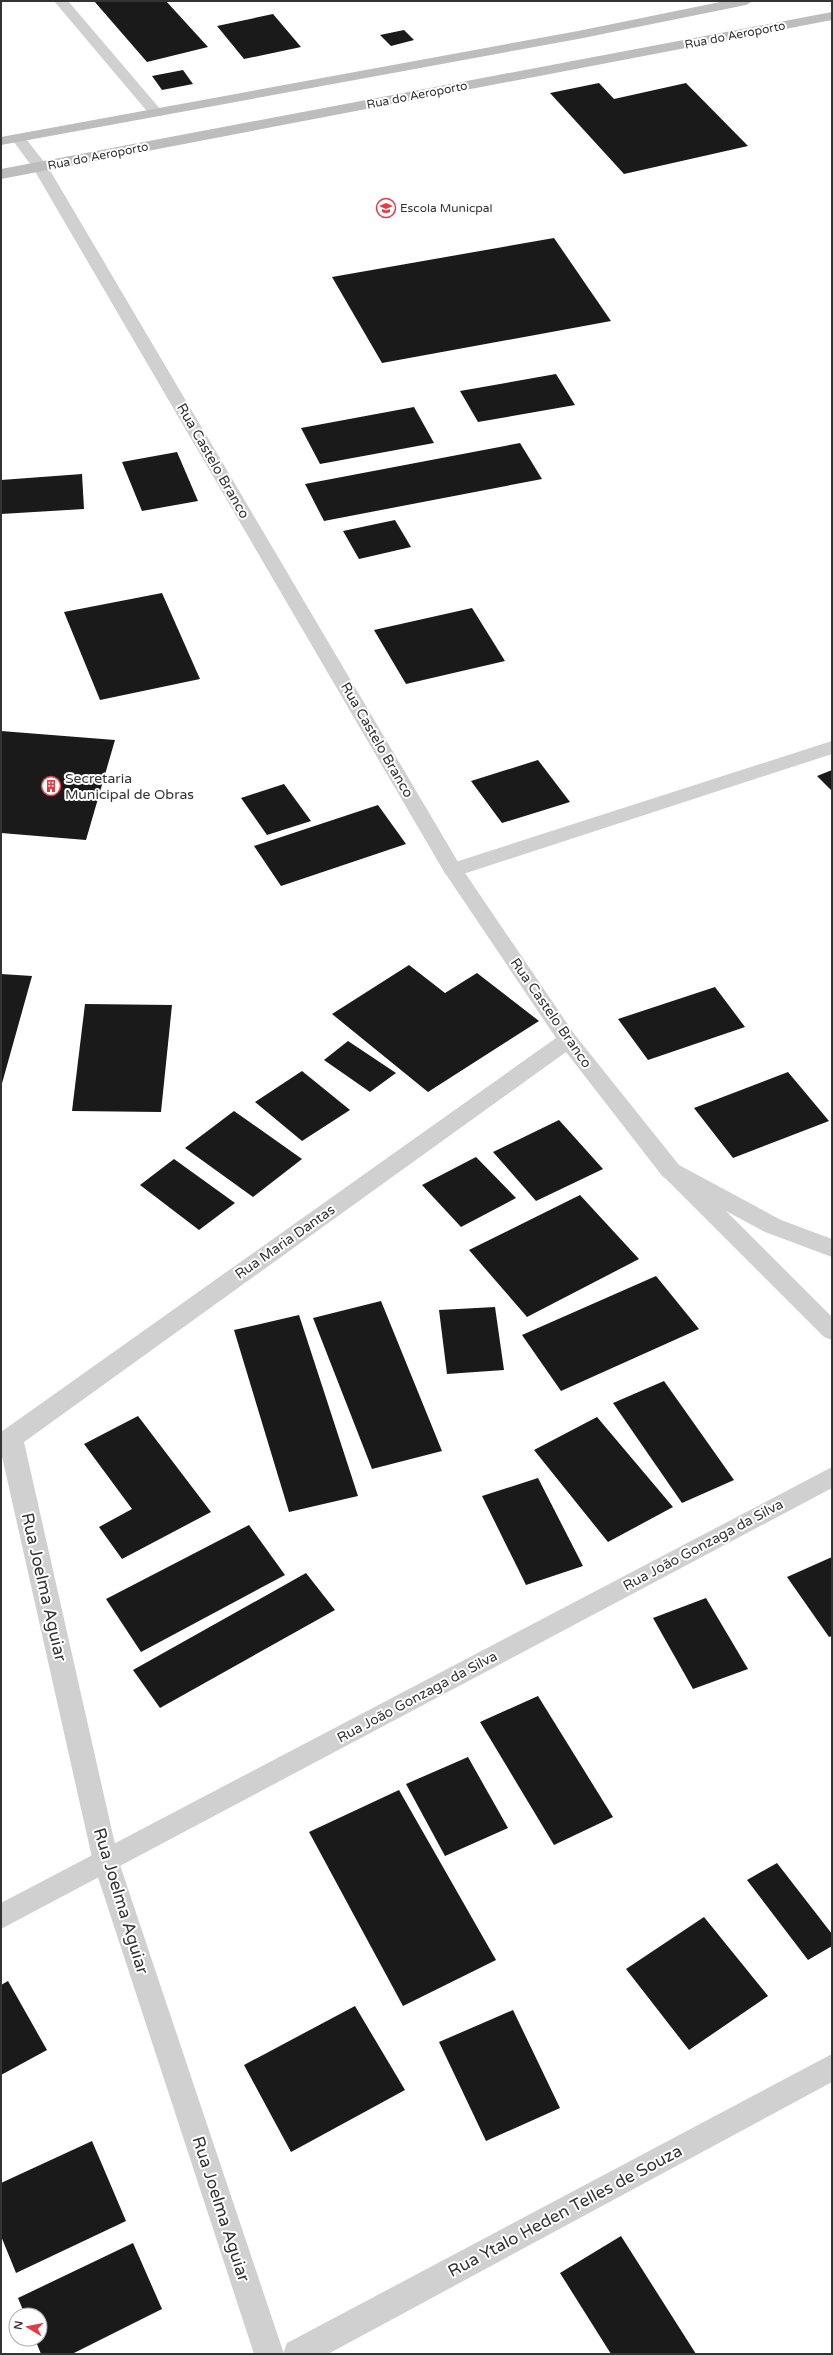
<svg xmlns="http://www.w3.org/2000/svg" width="833" height="2355" viewBox="0 0 833 2355" font-family="'Varela Round',sans-serif">
<style>
.building{fill:#1a1a1a}
.lines{fill:none;stroke-linecap:round;stroke-linejoin:round}
.minor{fill:#d0d0d0;fill-rule:evenodd}
.tertiary{fill:#d0d0d0;fill-rule:evenodd}
.secondary{fill:#bdbdbd;fill-rule:evenodd}
.labels{text-anchor:middle;dominant-baseline:central;stroke-width:4;stroke-linejoin:round;paint-order:stroke}
.far-street-label{font-size:12px;fill:#333;stroke:#fff}
.far-poi-label{font-size:12px;fill:#333;stroke:#fff;text-anchor:start}
.street-label{font-size:14px;fill:#333;stroke:#fff}
.poi-label{font-size:14px;fill:#333;stroke:#fff;text-anchor:start}
.near-street-label{font-size:17px;fill:#333;stroke:#fff}
</style>
<rect width="100%" height="100%" fill="#fff"/>
<g class="building">
<polygon points="94,1 166,1 208,47 147,62"/>
<polygon points="273,14 301,47 244,59 217,26"/>
<polygon points="404,30 414,40 391,46 380,35"/>
<polygon points="183,70 193,84 162,90 152,76"/>
<polygon points="599,83 614,99 686,83 748,146 624,174 550,93"/>
<polygon points="554,238 611,321 382,363 332,277"/>
<polygon points="556,374 575,405 478,422 460,391"/>
<polygon points="414,407 434,443 320,464 301,428"/>
<polygon points="520,443 542,479 324,521 305,484"/>
<polygon points="177,452 198,501 142,511 122,462"/>
<polygon points="82,474 84,509 1,514 1,480"/>
<polygon points="395,520 411,547 359,559 343,531"/>
<polygon points="162,593 200,679 100,700 64,612"/>
<polygon points="472,608 505,661 406,684 374,630"/>
<polygon points="1,731 115,740 86,840 1,833"/>
<polygon points="538,760 570,802 502,823 471,781"/>
<polygon points="832,770 832,791 817,776"/>
<polygon points="284,784 311,821 267,835 241,798"/>
<polygon points="378,805 406,844 281,886 254,846"/>
<polygon points="409,965 445,993 477,973 539,1021 428,1092 332,1014"/>
<polygon points="1,974 32,976 1,1087"/>
<polygon points="715,987 745,1027 648,1060 618,1019"/>
<polygon points="85,1004 172,1005 161,1112 72,1111"/>
<polygon points="348,1041 396,1073 370,1092 324,1060"/>
<polygon points="302,1071 350,1110 302,1141 255,1102"/>
<polygon points="788,1072 829,1121 733,1158 694,1108"/>
<polygon points="234,1111 302,1159 253,1197 185,1148"/>
<polygon points="559,1120 603,1169 536,1201 493,1152"/>
<polygon points="476,1157 516,1198 461,1227 422,1185"/>
<polygon points="174,1159 235,1203 199,1230 140,1185"/>
<polygon points="580,1195 639,1259 527,1317 469,1250"/>
<polygon points="656,1276 699,1329 561,1391 522,1335"/>
<polygon points="381,1301 442,1451 372,1469 313,1318"/>
<polygon points="495,1307 504,1370 447,1374 439,1310"/>
<polygon points="299,1315 358,1496 289,1512 234,1330"/>
<polygon points="664,1381 734,1480 682,1503 613,1403"/>
<polygon points="138,1416 211,1512 122,1559 99,1527 132,1509 84,1444"/>
<polygon points="597,1417 673,1507 608,1542 534,1450"/>
<polygon points="538,1478 583,1566 526,1585 482,1496"/>
<polygon points="249,1525 285,1575 141,1652 106,1599"/>
<polygon points="832,1557 832,1636 829,1637 787,1577"/>
<polygon points="306,1573 335,1610 160,1708 133,1670"/>
<polygon points="706,1598 748,1669 693,1689 653,1618"/>
<polygon points="538,1696 613,1817 554,1845 480,1722"/>
<polygon points="468,1757 508,1828 445,1856 406,1784"/>
<polygon points="399,1790 496,1960 403,2006 309,1832"/>
<polygon points="777,1863 832,1934 832,1946 808,1960 747,1880"/>
<polygon points="704,1917 768,1996 689,2050 626,1969"/>
<polygon points="8,1981 47,2050 1,2075 1,1985"/>
<polygon points="355,2006 405,2090 291,2152 244,2065"/>
<polygon points="513,2010 560,2108 486,2141 439,2042"/>
<polygon points="92,2141 126,2221 16,2273 1,2236 1,2183"/>
<polygon points="621,2236 696,2354 611,2354 560,2273"/>
<polygon points="133,2243 162,2309 72,2354 41,2354 35,2339 40,2339 40,2315 25,2315 18,2298"/>
</g>
<g class="lines">
<g class="minor">
<polygon points="54,1 68,1 161,110 163,113 161,116 151,116"/>
<polygon points="832,741 832,754 460,875 453,877 446,875 443,870 446,865"/>
<polygon points="674,1165 682,1167 832,1317 832,1340 824,1337 666,1179 663,1173 666,1167"/>
<polygon points="832,1467 832,1488 1,1929 1,1903"/>
<polygon points="832,2054 832,2082 328,2354 283,2354 287,2343"/>
</g>
<polygon class="tertiary" points="18,134 23,135 48,167 461,867 575,1035 679,1165 781,1220 832,1239 832,1257 765,1232 663,1177 566,1052 24,1442 119,1862 284,2354 254,2354 93,1862 1,1452 1,1432 556,1038 443,870 33,168 11,138"/>
<g class="secondary">
<polygon points="725,1 753,1 746,5 578,39 1,145 1,137 578,31"/>
<polygon points="832,12 832,20 1,179 1,169"/>
</g>
</g>
<defs>
<symbol id="school-ring" viewBox="-11 -11 22 22"><circle r="9.5" fill="#fff" stroke="#e63946" stroke-width="1.5"/><path d="M0-5L7-2L0 1L-7-2ZM-4 1L0 2.5L4 1V4Q0 6-4 4Z" fill="#e63946"/></symbol>
<symbol id="building-ring" viewBox="-11 -11 22 22"><circle r="9.5" fill="#fff" stroke="#e63946" stroke-width="1.5"/><path d="M-4-6H4V6H1V3H-1V6H-4ZM-2.5-4.3h1.7v1.8h-1.7ZM.8-4.3h1.7v1.8H.8ZM-2.5-1h1.7V.8h-1.7ZM.8-1h1.7V.8H.8Z" fill="#e63946"/></symbol>
</defs>
<g fill-rule="evenodd">
<use href="#school-ring" x="375" y="197" width="22" height="22"/>
<use href="#building-ring" x="40" y="775" width="22" height="22"/>
</g>
<g class="labels">
<g class="far-street-label">
<text transform="translate(735 35) rotate(-11)">Rua do Aeroporto</text>
<text transform="translate(417 95) rotate(-11)">Rua do Aeroporto</text>
<text transform="translate(98 156) rotate(-11)">Rua do Aeroporto</text>
</g>
<g class="far-poi-label">
<text x="400" y="208">Escola Municpal</text>
</g>
<g class="street-label">
<text transform="translate(213 461) rotate(60)">Rua Castelo Branco</text>
<text transform="translate(377 740) rotate(60)">Rua Castelo Branco</text>
<text transform="translate(551 1013) rotate(55)">Rua Castelo Branco</text>
<text transform="translate(285 1242) rotate(-35)">Rua Maria Dantas</text>
<text transform="translate(703 1545) rotate(-28)">Rua João Gonzaga da Silva</text>
<text transform="translate(417 1697) rotate(-28)">Rua João Gonzaga da Silva</text>
</g>
<g class="poi-label">
<text x="65" y="778">Secretaria<tspan x="65" dy="16">Municipal de Obras</tspan></text>
</g>
<g class="near-street-label">
<text transform="translate(44 1587) rotate(77)">Rua Joelma Aguiar</text>
<text transform="translate(121 1901) rotate(73)">Rua Joelma Aguiar</text>
<text transform="translate(221 2209) rotate(72)">Rua Joelma Aguiar</text>
<text transform="translate(565 2211) rotate(-28)">Rua Ytalo Heden Telles de Souza</text>
</g>
</g>
<rect width="833" height="2355" fill="none" stroke="#333333" stroke-width="4"/>
<g transform="translate(28 2327) rotate(280)"><circle r="19" fill="#ffffff" stroke="#adadad"/>
<path d="M0-3L7 15L0 10L-7 15Z" fill="#e63946"/>
<text y="-6" font-size="11" font-weight="bold" text-anchor="middle" fill="#333333">N</text>
</g>
</svg>
